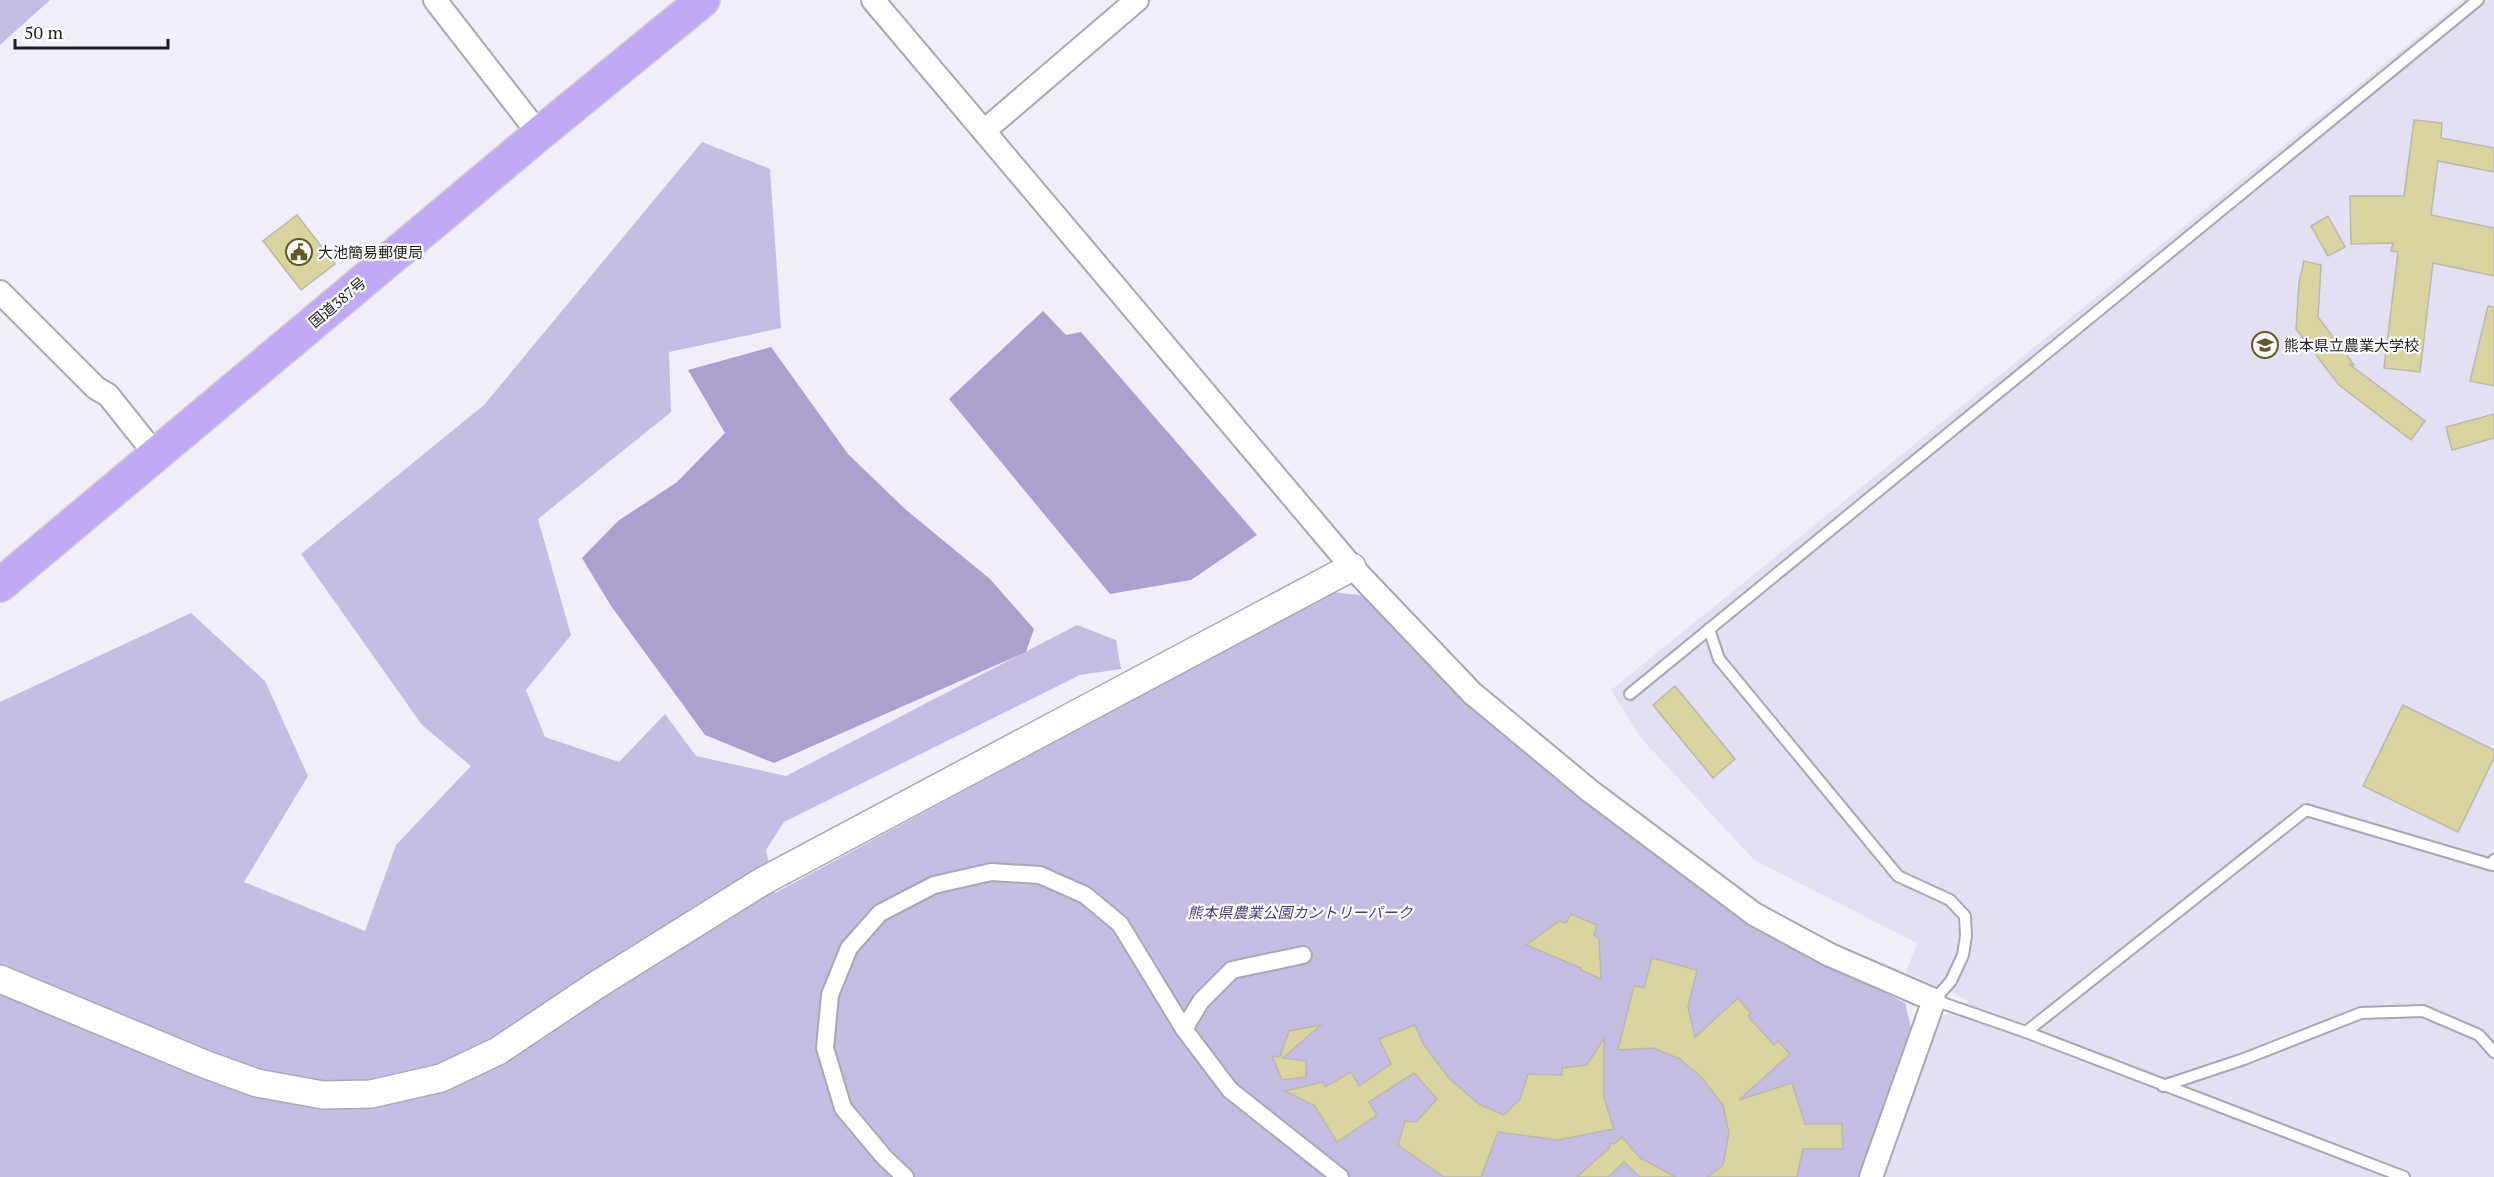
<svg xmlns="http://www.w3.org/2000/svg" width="2494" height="1177" viewBox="0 0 2494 1177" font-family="'PT Serif','Noto Sans JP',serif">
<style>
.built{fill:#e4e0f3}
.green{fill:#c6bde4}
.water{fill:#aca0ce}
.building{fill:#d9d3a0;stroke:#bab9ad;stroke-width:1.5}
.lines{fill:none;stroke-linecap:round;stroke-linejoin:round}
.service-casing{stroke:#aaa7b2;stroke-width:14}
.pedestrian-casing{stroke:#aaa7b2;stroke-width:20}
.minor-casing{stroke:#aaa7b2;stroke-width:26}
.tertiary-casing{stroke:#aaa7b2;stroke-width:30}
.trunk-casing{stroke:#cecece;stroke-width:36}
.service{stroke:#fff;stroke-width:10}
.pedestrian{stroke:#fff;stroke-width:16}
.minor{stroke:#fff;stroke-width:22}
.tertiary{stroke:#fff;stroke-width:27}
.trunk{stroke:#c0aaf6;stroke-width:33}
.labels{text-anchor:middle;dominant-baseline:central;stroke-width:4.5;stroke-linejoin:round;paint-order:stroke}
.poi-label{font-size:15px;fill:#1f1e22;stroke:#fdfdfd;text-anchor:start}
.street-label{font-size:15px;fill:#1f1e22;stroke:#fdfdfd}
.park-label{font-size:15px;font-style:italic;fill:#4c3974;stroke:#fdfdfd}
</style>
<rect width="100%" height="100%" fill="#f1eefa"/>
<polygon class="built" points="2463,0 2494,0 2494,1177 1881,1177 1941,1017 1969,1001 1906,972 1917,943 1754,860 1640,737 1611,690"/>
<g class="green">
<polygon points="0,0 50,0 0,45"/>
<polygon points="702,142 770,169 781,328 669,352 671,412 538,519 571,635 526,690 545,737 619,762 665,714 696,756 786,776 1077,625 1116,640 1121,669 1080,675 784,822 766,850 775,893 1332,592 1367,596 1465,703 1746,924 1905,1003 1911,1027 1859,1177 0,1177 0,702 191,613 265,681 308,776 244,882 365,931 396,845 471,766 422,725 301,554 484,405"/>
</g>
<g class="water">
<polygon points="1043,311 1066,335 1081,332 1257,535 1191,580 1110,594 949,399"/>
<polygon points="771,347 848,454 905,509 990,579 1034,629 1026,652 774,763 705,735 611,606 582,558 618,521 677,482 725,433 688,370"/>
</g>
<g class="building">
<polygon points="2414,120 2442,123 2441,138 2494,148 2494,172 2438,161 2431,215 2494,228 2494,276 2433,263 2420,372 2384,368 2398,252 2391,251 2393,243 2351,244 2350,196 2404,196"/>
<polygon points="297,215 335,264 301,290 263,241"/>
<polygon points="2328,216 2345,247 2328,256 2311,226"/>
<polygon points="2304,261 2321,265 2318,317 2354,365 2349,364 2425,421 2411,440 2339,385 2296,329 2299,282"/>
<polygon points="2488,306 2494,307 2494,386 2470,381"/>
<polygon points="2494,414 2494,438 2452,450 2446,427"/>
<polygon points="1675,686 1735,759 1713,778 1653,705"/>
<polygon points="2403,705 2494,750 2494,758 2458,832 2363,786"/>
<polygon points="1571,914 1597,925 1594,935 1599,939 1601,979 1581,970 1581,968 1526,945 1559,921 1566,923"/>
<polygon points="1652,958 1697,970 1688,1007 1695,1037 1738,998 1751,1013 1748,1016 1774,1045 1778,1041 1790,1054 1739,1100 1792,1083 1805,1124 1842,1124 1843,1149 1803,1149 1797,1177 1707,1177 1723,1165 1729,1133 1723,1105 1701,1077 1680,1059 1653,1048 1618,1050 1634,986 1644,988"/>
<polygon points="1321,1025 1283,1058 1306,1061 1306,1077 1282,1080 1272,1056 1280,1057 1289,1031"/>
<polygon points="1415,1025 1424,1045 1449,1078 1479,1104 1504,1115 1520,1099 1528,1074 1562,1075 1562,1068 1587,1065 1604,1038 1604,1098 1614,1129 1558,1140 1498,1132 1481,1177 1444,1177 1398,1145 1405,1121 1416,1122 1437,1099 1414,1073 1369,1102 1377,1115 1337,1142 1315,1106 1285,1091 1323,1082 1325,1087 1351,1072 1359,1086 1391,1064 1379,1039"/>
<polygon points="1622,1137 1640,1158 1676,1177 1640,1177 1624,1162 1608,1177 1577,1177 1609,1148 1611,1143 1614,1144"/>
</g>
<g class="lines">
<defs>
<g id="service">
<polyline points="1709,629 1719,659 1898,876 1950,900 1965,916 1966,936 1963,955 1951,981 1934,1000 2026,1032 2404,1177"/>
<polyline points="1630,694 2478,0"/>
<polyline points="2026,1032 2306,810 2492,865 2494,860"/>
<polyline points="2163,1086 2244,1059 2361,1013 2423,1011 2479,1035 2494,1052"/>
</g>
<g id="pedestrian">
<polyline points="1184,1029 1201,1001 1232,970 1303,955"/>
<polyline points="905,1177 884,1157 843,1108 825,1048 830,995 849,948 880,913 934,885 991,872 1040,875 1085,895 1120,924 1184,1029 1230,1090 1340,1177"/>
</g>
<g id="minor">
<polyline points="435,0 539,134"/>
<polyline points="873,0 1352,567 1472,693 1590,791 1754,914 1830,955 1934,1000 1871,1177"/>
<polyline points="984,131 1137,0"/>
<polyline points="0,292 96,388 108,395 155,454"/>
</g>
<polyline id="tertiary" points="0,979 207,1065 257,1083 323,1095 371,1094 441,1078 498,1051 595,986 763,881 1352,567"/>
<polyline id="trunk" points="0,585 539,134 703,0"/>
</defs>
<use href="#service" class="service-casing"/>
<use href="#pedestrian" class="pedestrian-casing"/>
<use href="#minor" class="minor-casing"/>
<use href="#tertiary" class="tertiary-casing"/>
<use href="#trunk" class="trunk-casing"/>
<use href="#service" class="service"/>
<use href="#pedestrian" class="pedestrian"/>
<use href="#minor" class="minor"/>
<use href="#tertiary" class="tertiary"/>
<use href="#trunk" class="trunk"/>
</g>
<defs>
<symbol id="civic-ring" viewBox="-11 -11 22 22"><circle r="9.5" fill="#fdfdfd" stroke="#605925" stroke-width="1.5"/><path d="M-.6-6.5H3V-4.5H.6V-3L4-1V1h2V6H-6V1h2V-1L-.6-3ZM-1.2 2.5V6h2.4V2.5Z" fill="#605925"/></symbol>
<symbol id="university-ring" viewBox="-11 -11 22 22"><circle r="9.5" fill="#fdfdfd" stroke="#605925" stroke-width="1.5"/><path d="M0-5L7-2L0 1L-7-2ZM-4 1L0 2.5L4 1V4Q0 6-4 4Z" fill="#605925"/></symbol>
</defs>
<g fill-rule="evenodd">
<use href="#civic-ring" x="284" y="237" width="30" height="30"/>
<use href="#university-ring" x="2250" y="330" width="30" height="30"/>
</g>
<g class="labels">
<g class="poi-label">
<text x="318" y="252">大池簡易郵便局</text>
<text x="2284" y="345">熊本県立農業大学校</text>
</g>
<g class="street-label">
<text transform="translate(337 302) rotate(-40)">国道387号</text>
</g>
<g class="park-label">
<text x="1300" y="912">熊本県農業公園カントリーパーク</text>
</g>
</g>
<path d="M15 39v9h153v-9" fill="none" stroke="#1f1e22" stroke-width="3"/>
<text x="24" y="39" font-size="18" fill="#1f1e22" stroke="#fdfdfd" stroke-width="4.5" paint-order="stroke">50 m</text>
</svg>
